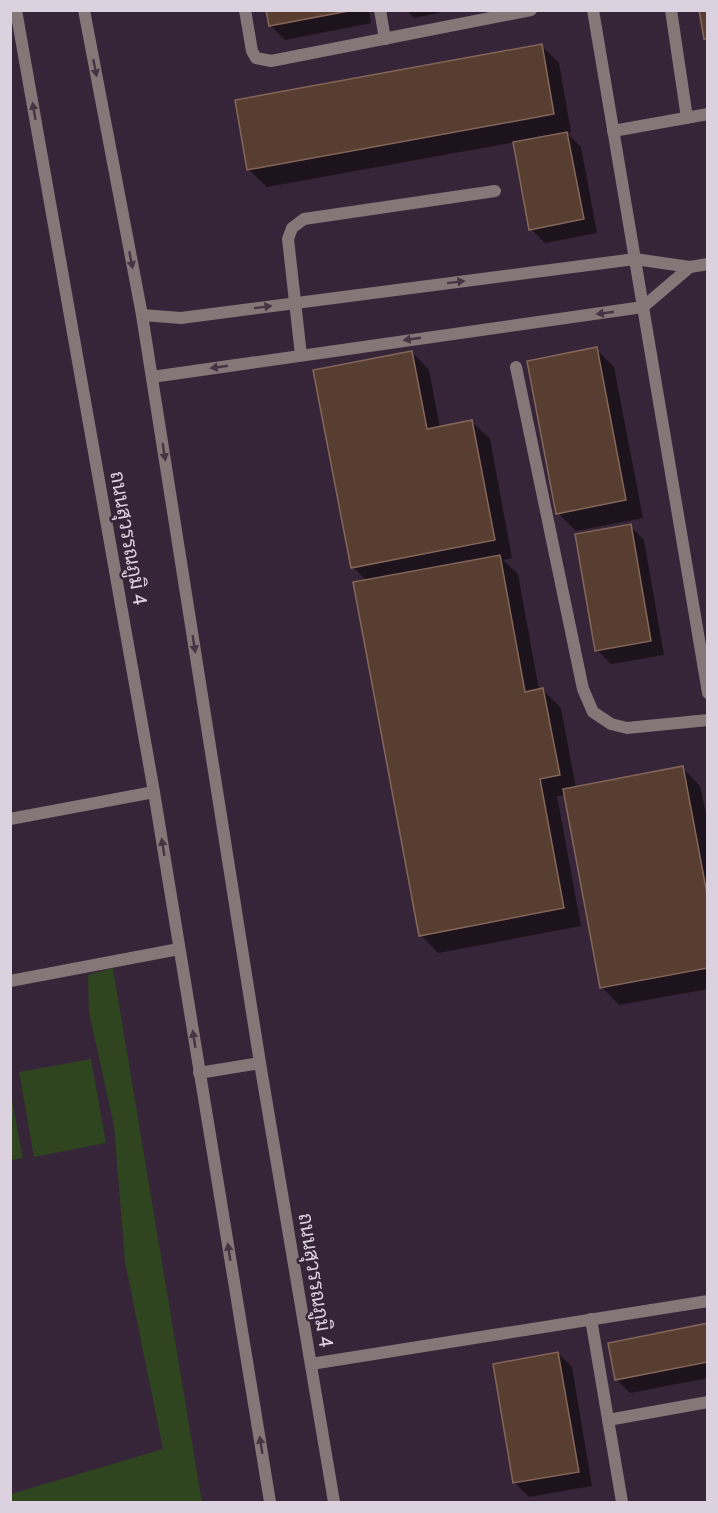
<svg xmlns="http://www.w3.org/2000/svg" width="718" height="1513" viewBox="0 0 718 1513" font-family="Cabin,Sarabun,sans-serif">
<style>
.green{fill:#2e451f}
.shadow{fill:#0007}
.building{fill:#583e31;stroke:#846659;stroke-width:1.5}
.lines{fill:none;stroke-linecap:round;stroke-linejoin:round}
.service{stroke:#857677;stroke-width:12}
.minor{stroke:#857677;stroke-width:12}
.oneway{fill:#463445}
.labels{text-anchor:middle;dominant-baseline:central;stroke-width:5;stroke-linejoin:round;paint-order:stroke}
.street-label{font-size:20px;fill:#dcd1de;stroke:#362438}
</style>
<rect width="100%" height="100%" fill="#362438"/>
<g class="green">
<polygon points="113,968 202,1502 11,1502 11,1494 163,1449 125,1262 114,1126 89,1012 88,975"/>
<polygon points="91,1059 106,1143 34,1157 19,1072"/>
<polygon points="10,1090 23,1158 11,1160 10,1160"/>
</g>
<g class="shadow">
<polygon points="268,10 369,10 371,23 285,40 271,26"/>
<polygon points="407,10 452,10 414,18"/>
<polygon points="541,45 559,63 571,132 567,133 581,147 597,233 545,243 531,229 515,142 267,187 249,170"/>
<polygon points="596,349 614,367 643,518 576,531 558,513"/>
<polygon points="412,352 429,370 440,428 472,422 490,439 512,558 503,560 518,574 539,690 543,690 561,708 576,788 683,768 700,786 708,824 708,989 619,1005 602,987 566,795 557,796 581,926 438,953 421,935 367,581 353,567"/>
<polygon points="630,526 644,540 664,655 611,664 597,650"/>
<polygon points="708,1325 708,1378 630,1393 616,1379"/>
<polygon points="558,1353 572,1367 592,1486 529,1497 515,1483"/>
</g>
<g class="building">
<polygon points="266,10 354,10 269,26"/>
<polygon points="699,10 708,10 708,39 704,39"/>
<polygon points="542,44 554,114 247,170 235,100"/>
<polygon points="567,132 584,219 529,230 513,142"/>
<polygon points="597,347 626,500 556,514 527,361"/>
<polygon points="412,351 427,429 472,420 495,540 351,568 313,370"/>
<polygon points="631,524 651,641 595,651 575,534"/>
<polygon points="500,555 525,692 543,688 560,775 540,779 564,908 419,936 353,582"/>
<polygon points="683,766 708,899 708,968 600,988 563,789"/>
<polygon points="708,1323 708,1362 615,1380 608,1343"/>
<polygon points="558,1352 579,1472 513,1483 493,1364"/>
</g>
<g class="lines">
<g class="service">
<polyline points="245,10 252,51 256,58 271,61 531,10"/>
<polyline points="380,10 385,39"/>
<polyline points="593,10 708,693"/>
<polyline points="671,10 687,118"/>
<polyline points="613,131 708,114"/>
<polyline points="142,315 181,318 635,259 690,267 708,264"/>
<polyline points="301,355 288,239 292,228 304,219 495,191"/>
<polyline points="516,367 583,689 593,712 611,724 627,728 708,720"/>
<polyline points="152,377 643,307 690,267"/>
<polyline points="10,819 154,792"/>
<polyline points="10,981 179,949"/>
<polyline points="591,1319 622,1502"/>
<polyline points="311,1364 708,1301"/>
<polyline points="608,1420 708,1402"/>
</g>
<g class="minor">
<polyline points="16,10 154,792 270,1502"/>
<polyline points="84,10 142,315 260,1063 334,1502"/>
<polyline points="199,1073 260,1063"/>
</g>
</g>
<defs><path id="oneway-solid" d="M-6-.8H1V-3.2L6.5 0L1 3.2V.8H-6Z" transform="scale(1.5)"/></defs>
<g class="oneway">
<use href="#oneway-solid" transform="translate(95 68) rotate(79)"/>
<use href="#oneway-solid" transform="translate(34 111) rotate(-100)"/>
<use href="#oneway-solid" transform="translate(131 260) rotate(79)"/>
<use href="#oneway-solid" transform="translate(456 282) rotate(-7)"/>
<use href="#oneway-solid" transform="translate(263 307) rotate(-7)"/>
<use href="#oneway-solid" transform="translate(605 313) rotate(172)"/>
<use href="#oneway-solid" transform="translate(412 339) rotate(172)"/>
<use href="#oneway-solid" transform="translate(219 367) rotate(172)"/>
<use href="#oneway-solid" transform="translate(164 452) rotate(81)"/>
<use href="#oneway-solid" transform="translate(194 644) rotate(81)"/>
<use href="#oneway-solid" transform="translate(163 847) rotate(-99)"/>
<use href="#oneway-solid" transform="translate(194 1039) rotate(-99)"/>
<use href="#oneway-solid" transform="translate(229 1252) rotate(-99)"/>
<use href="#oneway-solid" transform="translate(261 1445) rotate(-99)"/>
</g>
<g class="labels">
<g class="street-label">
<text transform="translate(129 538) rotate(80)">ถนนสุวรรณภูมิ 4</text>
<text transform="translate(316 1280) rotate(81)">ถนนสุวรรณภูมิ 4</text>
</g>
</g>
<rect width="718" height="1513" fill="none" stroke="#dcd1de" stroke-width="24"/>
</svg>
